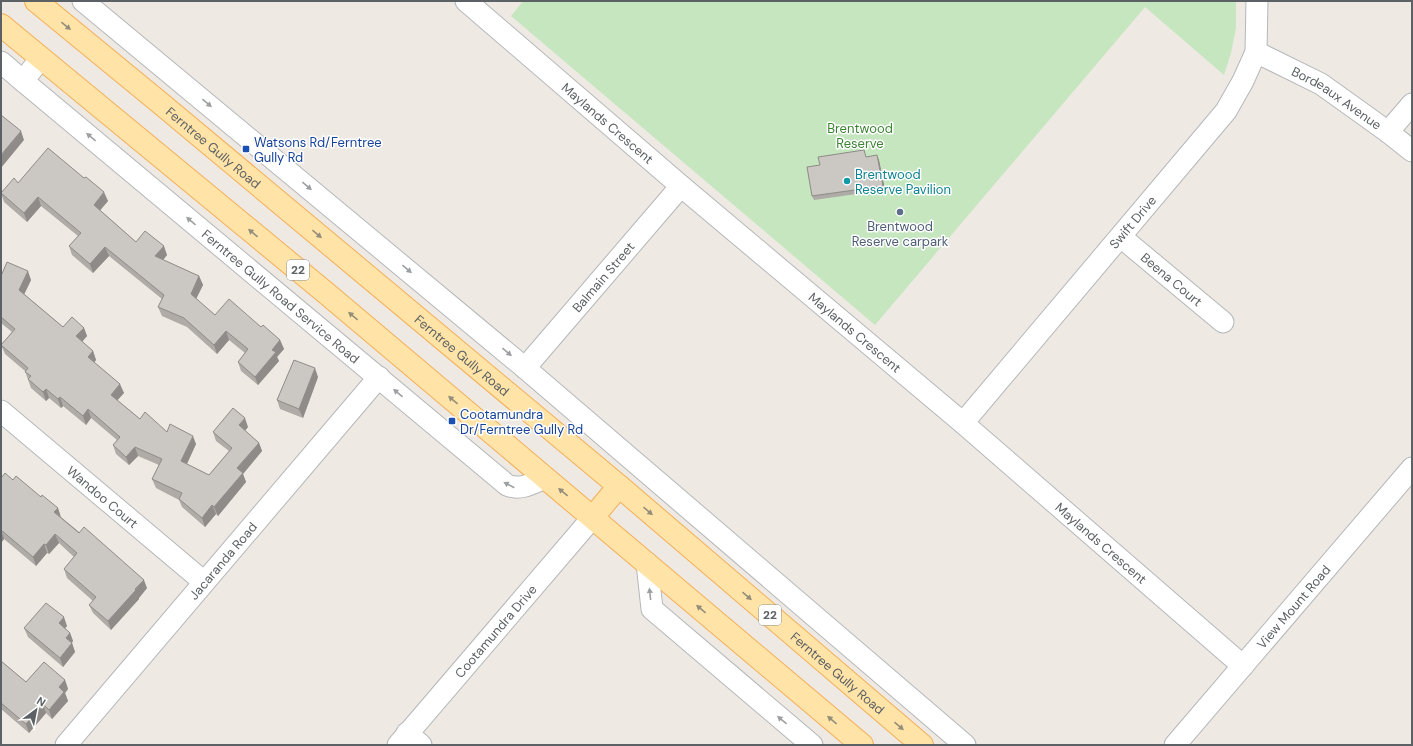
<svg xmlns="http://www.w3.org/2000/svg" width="1413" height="746" viewBox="0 0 1413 746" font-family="'DM Sans',sans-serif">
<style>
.green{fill:#c5e6bf}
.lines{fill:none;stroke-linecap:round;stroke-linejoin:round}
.minor-casing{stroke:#b4b7bb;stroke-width:23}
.major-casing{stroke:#f4ae57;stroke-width:24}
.minor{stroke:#fff;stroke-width:21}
.major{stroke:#ffe3a7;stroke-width:22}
.wall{fill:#afaba7}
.shaded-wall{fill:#8e8b88}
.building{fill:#cbc7c2;stroke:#8e8b88}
.oneway{fill:#948e7b}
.oneway2{fill:#9da0a2}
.transit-dot{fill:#1a4fb4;stroke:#fff;stroke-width:1.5}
.culture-dot{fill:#0f9aa8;stroke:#fff;stroke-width:1.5}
.service-dot{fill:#5c6f8a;stroke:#fff;stroke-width:1.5}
.labels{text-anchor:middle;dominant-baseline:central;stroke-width:3;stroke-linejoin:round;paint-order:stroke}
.shield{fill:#fff;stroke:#8c9092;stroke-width:1}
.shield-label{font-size:12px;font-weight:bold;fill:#5b6164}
.street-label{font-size:13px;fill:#5b6164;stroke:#fff}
.park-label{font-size:13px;fill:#3c8433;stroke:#fff}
.transit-label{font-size:13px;fill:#164399;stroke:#fff;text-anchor:start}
.culture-label{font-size:13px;fill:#0d838f;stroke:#fff;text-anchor:start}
.service-label{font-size:13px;fill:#4e5e75;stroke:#fff}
</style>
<rect width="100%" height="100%" fill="#eeeae3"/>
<polygon class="green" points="523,1 1236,1 1236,28 1231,53 1224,75 1145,7 875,325 511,16"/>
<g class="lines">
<defs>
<g id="minor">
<polyline points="83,1 525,368 965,745"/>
<path id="s1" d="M466,1L681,186L963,423L1243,666"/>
<path id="s2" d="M1256,52L1321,84L1388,132L1412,151"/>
<path id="s3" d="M41,58L23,81L507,485C520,491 533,483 545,478"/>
<polyline points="1,62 23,81"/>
<polyline points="1388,132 1412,104"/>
<path id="s4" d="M1121,237L1223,322"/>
<path id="s5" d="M525,368L681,186"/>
<path id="s6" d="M1,411L204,582"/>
<path id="s7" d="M963,423L1226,111L1243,81L1256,52L1257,1"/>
<polyline points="647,563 652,609 812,745"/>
<polyline points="407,733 421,745"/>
<path id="s8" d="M66,745L379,377"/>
<path id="s9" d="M398,745L593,517"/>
<path id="s10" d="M1175,745L1412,468"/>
</g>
<g id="major">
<path id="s11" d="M36,1L159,102L619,486L922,745"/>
<polyline points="1,25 326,293 862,745"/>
<polyline points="593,517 619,486"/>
</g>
</defs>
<use href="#minor" class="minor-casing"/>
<use href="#major" class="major-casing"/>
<use href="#minor" class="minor"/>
<use href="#major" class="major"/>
</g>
<g class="wall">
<polygon points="866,157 879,160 885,190 814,200 812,196 820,165"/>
<polygon points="18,183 108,201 100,210 136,242 167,255 163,260 199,276 203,285 196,299 215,315 261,327 280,340 284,349 277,357 279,361 258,385 241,371 238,362 245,353 229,340 217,354 187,327 162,316 158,307 162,299 109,256 93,273 72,255 69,246 78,236 41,206 27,222 4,202 1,193"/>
<polygon points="1,276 31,280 24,294 63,327 84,328 87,336 82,342 93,351 96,360 94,362 124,393 117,400 140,419 167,432 196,444 187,464 209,475 229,451 216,441 213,432 248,427 245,431 259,443 262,451 243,474 246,482 218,516 216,514 205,527 182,507 179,500 156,488 152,479 159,465 138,456 129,465 116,454 113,445 117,440 91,418 86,425 63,406 61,408 49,398 46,401 31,388 25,371 5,354 1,345 12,332 1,323"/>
<polygon points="318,377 303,418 280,409 277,400"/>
<polygon points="1,477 13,480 61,517 147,588 139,598 139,599 111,630 93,613 89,605 93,601 67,578 64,569 74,557 59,543 49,554 47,553 36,566 4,539 1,543"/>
<polygon points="67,626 65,628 70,633 73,641 72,643 75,652 63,667 28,637 24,628"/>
<polygon points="1,661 26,682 65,680 68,689 65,693 68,701 52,719 46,713 29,733 1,709"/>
</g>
<g class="shaded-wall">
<polygon points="21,131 24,140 1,168 1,155"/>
<polygon points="877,155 879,160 885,190 883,186"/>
<polygon points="104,192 108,201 97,214 94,205"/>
<polygon points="38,197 41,206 27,222 24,213"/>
<polygon points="164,246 167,255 159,265 155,256"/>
<polygon points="105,247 109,256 93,273 90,264"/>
<polygon points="28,271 31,280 22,299 19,290"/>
<polygon points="199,276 203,285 194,303 191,294"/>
<polygon points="84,328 87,336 79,345 76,336"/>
<polygon points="226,331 229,340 217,354 214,345"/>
<polygon points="280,340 284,349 277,357 279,361 258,385 255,377 272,350"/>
<polygon points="93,351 96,360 91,366 88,357"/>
<polygon points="315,368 318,377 303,418 299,409"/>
<polygon points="120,384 124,393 114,404 111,395"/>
<polygon points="46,389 49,398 46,401 43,392"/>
<polygon points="60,397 63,406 61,408 58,399"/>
<polygon points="88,409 91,418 86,425 83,416"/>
<polygon points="245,418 248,427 242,434 239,425"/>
<polygon points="193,436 196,444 184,470 181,461"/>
<polygon points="259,443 262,451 243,474 246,482 218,516 214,507 237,468"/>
<polygon points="135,447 138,456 129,465 126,457"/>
<polygon points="212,505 216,514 205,527 202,518"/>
<polygon points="58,508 61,517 54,512"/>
<polygon points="1,530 4,539 1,543"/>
<polygon points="55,534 59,543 49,554 46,545"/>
<polygon points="44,544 47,553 36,566 33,557"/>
<polygon points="144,580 147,588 139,598 139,599 111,630 108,621"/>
<polygon points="64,617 67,626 62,632 59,623"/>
<polygon points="70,633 73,641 69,647 66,638"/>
<polygon points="72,643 75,652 63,667 60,658"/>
<polygon points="65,680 68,689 65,693 68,701 52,719 49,710 59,687"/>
<polygon points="43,704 46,713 29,733 26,724"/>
</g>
<g class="building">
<polygon points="1,115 21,131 1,155"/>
<polygon points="48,148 84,178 86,177 104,192 94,205 136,242 145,231 164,246 155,256 199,276 191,294 215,315 229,299 261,327 263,325 280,340 272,350 276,352 255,377 238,362 248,349 226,331 214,345 184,318 158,307 164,295 105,247 90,264 69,246 81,233 38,197 24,213 1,193 14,178 18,183"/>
<polygon points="864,150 866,157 877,155 883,186 812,196 807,167 820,165 818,157"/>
<polygon points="7,262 28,271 19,290 63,327 72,317 84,328 76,336 93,351 88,357 120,384 111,395 140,419 145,412 167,432 170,424 193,436 181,461 209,475 232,448 213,432 233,408 245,418 239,425 259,443 237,468 243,473 214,507 212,505 202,518 179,499 182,493 152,479 162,459 135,447 126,457 113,445 120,437 88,409 83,416 60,397 58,399 46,389 43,392 28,379 31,376 25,372 28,368 1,345 15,329 1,317 1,276"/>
<polygon points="294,360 315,368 299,409 277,400"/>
<polygon points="5,473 13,480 16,476 41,497 42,495 58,508 54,512 79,533 84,527 144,580 135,589 136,590 108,621 89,605 96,597 64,569 77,553 55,534 46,545 44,544 33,557 1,530 1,477 2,477"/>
<polygon points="46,603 64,617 59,623 70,633 66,638 72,643 60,658 24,628"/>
<polygon points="1,661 26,682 44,662 65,680 59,687 64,692 49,710 43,704 26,724 1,703"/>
</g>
<defs><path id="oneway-solid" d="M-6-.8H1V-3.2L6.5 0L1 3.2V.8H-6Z"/></defs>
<g class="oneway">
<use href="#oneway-solid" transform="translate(66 26) rotate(39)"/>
<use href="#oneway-solid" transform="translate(253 233) rotate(-140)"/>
<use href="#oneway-solid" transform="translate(317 234) rotate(40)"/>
<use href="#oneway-solid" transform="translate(353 316) rotate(-140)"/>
<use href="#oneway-solid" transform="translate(453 400) rotate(-140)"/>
<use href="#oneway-solid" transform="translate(563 492) rotate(-141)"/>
<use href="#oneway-solid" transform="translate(648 511) rotate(41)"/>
<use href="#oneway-solid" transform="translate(747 596) rotate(41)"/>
<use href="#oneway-solid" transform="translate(701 609) rotate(-140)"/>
<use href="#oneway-solid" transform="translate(832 720) rotate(-140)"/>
<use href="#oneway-solid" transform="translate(899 726) rotate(41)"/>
</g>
<g class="oneway2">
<use href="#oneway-solid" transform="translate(207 103) rotate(40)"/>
<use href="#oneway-solid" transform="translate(91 137) rotate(-140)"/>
<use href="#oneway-solid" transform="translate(307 186) rotate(40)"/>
<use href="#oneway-solid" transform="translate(191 221) rotate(-140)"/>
<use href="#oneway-solid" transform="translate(407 269) rotate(40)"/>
<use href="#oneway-solid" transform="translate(507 352) rotate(40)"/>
<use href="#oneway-solid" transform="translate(398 393) rotate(-140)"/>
<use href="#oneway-solid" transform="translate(509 485) rotate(-152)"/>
<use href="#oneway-solid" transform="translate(650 594) rotate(-96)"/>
<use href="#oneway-solid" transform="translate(782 720) rotate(-140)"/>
</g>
<g class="transit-dot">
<rect x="242" y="145" width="8" height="8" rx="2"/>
<rect x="448" y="417" width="8" height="8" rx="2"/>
</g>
<circle class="culture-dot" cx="847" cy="181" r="4"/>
<circle class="service-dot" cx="900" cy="212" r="4"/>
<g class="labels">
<g class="shield">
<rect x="287" y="260" width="22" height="20" rx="3"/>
<rect x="759" y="605" width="22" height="20" rx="3"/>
</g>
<g class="shield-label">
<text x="298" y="270">22</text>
<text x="770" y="615">22</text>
</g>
<g class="street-label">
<text stroke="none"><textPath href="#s2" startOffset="93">Bordeaux Avenue</textPath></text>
<text stroke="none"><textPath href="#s1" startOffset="187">Maylands Crescent</textPath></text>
<text stroke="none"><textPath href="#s11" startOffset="230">Ferntree Gully Road</textPath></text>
<text stroke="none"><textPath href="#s7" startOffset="263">Swift Drive</textPath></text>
<text stroke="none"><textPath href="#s5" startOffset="120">Balmain Street</textPath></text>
<text stroke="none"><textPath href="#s4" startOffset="66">Beena Court</textPath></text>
<text stroke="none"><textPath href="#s3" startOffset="365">Ferntree Gully Road Service Road</textPath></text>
<text stroke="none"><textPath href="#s1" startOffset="511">Maylands Crescent</textPath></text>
<text stroke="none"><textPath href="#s11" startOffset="554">Ferntree Gully Road</textPath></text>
<text stroke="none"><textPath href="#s6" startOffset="133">Wandoo Court</textPath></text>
<text stroke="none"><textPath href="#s1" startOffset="835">Maylands Crescent</textPath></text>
<text stroke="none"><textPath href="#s8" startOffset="242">Jacaranda Road</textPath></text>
<text stroke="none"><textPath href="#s10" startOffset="182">View Mount Road</textPath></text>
<text stroke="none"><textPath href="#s9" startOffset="150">Cootamundra Drive</textPath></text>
<text stroke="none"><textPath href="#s11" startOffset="1046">Ferntree Gully Road</textPath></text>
</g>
<g class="park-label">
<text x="860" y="128">Brentwood<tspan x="860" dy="15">Reserve</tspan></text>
</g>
<g class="transit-label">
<text x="254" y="142">Watsons Rd/Ferntree<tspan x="254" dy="15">Gully Rd</tspan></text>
<text x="460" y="414">Cootamundra<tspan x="460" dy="15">Dr/Ferntree Gully Rd</tspan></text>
</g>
<g class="culture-label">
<text x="855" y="174">Brentwood<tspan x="855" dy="15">Reserve Pavilion</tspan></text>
</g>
<g class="service-label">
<text x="900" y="226">Brentwood<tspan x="900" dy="15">Reserve carpark</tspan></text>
</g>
</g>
<rect width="1413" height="746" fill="none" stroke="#5b6164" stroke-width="4"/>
<g transform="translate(36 710) rotate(32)" stroke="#ffffff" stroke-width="3" paint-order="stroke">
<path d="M0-3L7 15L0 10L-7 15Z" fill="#5b6164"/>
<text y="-6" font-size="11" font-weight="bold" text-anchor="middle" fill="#5b6164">N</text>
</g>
</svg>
